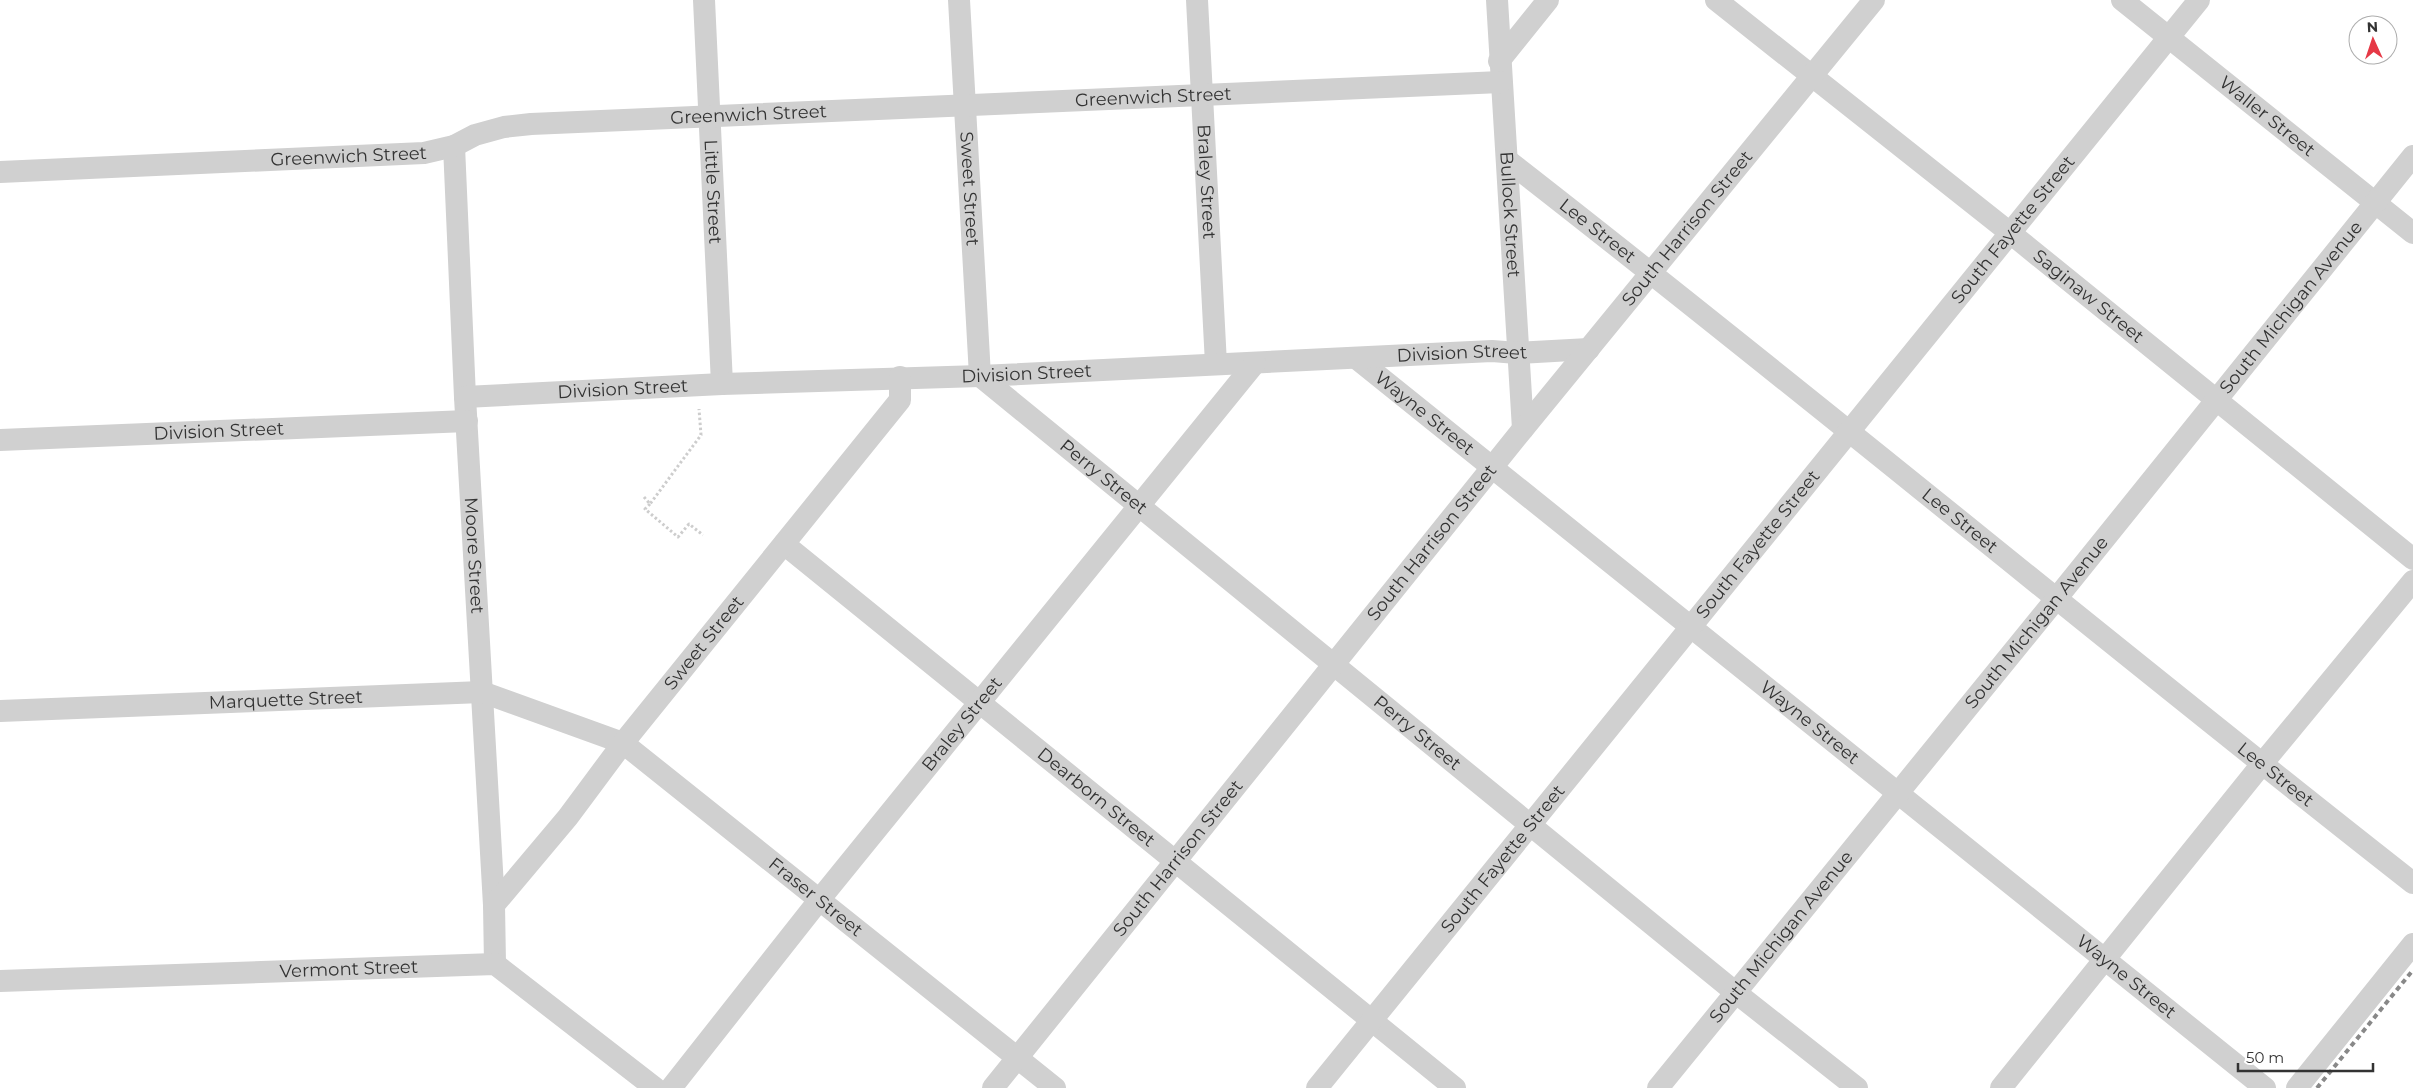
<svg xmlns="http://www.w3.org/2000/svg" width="2413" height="1088" viewBox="0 0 2413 1088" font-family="Montserrat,sans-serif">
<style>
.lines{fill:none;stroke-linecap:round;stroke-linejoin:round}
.path{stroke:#cdcdcd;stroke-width:3;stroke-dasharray:2.5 2.5;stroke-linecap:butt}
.minor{stroke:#d0d0d0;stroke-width:22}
.rail{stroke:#888;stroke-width:4;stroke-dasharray:5 4;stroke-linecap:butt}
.labels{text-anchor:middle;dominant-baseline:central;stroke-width:5;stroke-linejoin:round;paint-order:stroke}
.street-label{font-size:18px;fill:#333;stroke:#fff}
</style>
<rect width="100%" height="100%" fill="#fff"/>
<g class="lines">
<g class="path">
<polyline points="644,497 650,504 701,435 699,409"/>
<polyline points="650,504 645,509 678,537 689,524 703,535"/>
</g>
<g class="minor">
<path id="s1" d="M704,0L722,384"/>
<path id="s2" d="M959,0L980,376L1735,992L1857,1088"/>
<path id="s3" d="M1197,0L1216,364"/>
<path id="s4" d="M1497,0L1523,429"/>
<path id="s5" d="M1716,0L2009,232L2413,559"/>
<path id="s6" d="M2122,0L2413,233"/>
<polyline points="1499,61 1548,0"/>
<path id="s7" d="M454,146L465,397L494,905L495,964"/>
<path id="s8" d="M1507,160C1812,397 2109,645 2413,883"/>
<path id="s9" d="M0,172L424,153L454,146L475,135L504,127L531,124L1501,82"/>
<path id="s10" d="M1356,358L2265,1088"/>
<path id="s11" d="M465,397L722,384L980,376L1492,351L1517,353L1589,349"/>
<path id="s12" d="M0,440L467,421"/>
<path id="s13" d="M784,544L1455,1088"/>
<path id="s14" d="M0,711L482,692L623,743L1055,1088"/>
<path id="s15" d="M494,905L568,817L623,743L900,400V377"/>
<path id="s16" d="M0,981L495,964L655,1088"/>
<path id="s17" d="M671,1088L820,899L1255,363"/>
<path id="s18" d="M993,1088L1523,429L1874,0"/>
<path id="s19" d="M1317,1088L2199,0"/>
<path id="s20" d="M1658,1088L2056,599L2413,156"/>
<polyline points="2001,1088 2262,764 2413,581"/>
<polyline points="2297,1088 2413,944"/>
</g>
<polyline class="rail" points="2317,1088 2413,970"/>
</g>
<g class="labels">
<g class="street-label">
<text stroke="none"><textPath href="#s9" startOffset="1159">Greenwich Street</textPath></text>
<text stroke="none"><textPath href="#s9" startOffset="754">Greenwich Street</textPath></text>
<text stroke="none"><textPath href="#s6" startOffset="186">Waller Street</textPath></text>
<text stroke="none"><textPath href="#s9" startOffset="349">Greenwich Street</textPath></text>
<text stroke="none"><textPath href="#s3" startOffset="182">Braley Street</textPath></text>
<text stroke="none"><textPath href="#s2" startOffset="189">Sweet Street</textPath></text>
<text stroke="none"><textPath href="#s1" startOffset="192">Little Street</textPath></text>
<text stroke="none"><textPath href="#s4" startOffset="215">Bullock Street</textPath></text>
<text stroke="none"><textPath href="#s18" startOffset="1105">South Harrison Street</textPath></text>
<text stroke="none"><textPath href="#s19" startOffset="1105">South Fayette Street</textPath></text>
<text stroke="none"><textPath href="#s8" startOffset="115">Lee Street</textPath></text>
<text stroke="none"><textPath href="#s5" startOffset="476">Saginaw Street</textPath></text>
<text stroke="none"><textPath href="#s20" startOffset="1005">South Michigan Avenue</textPath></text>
<text stroke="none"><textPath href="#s11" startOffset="998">Division Street</textPath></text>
<text stroke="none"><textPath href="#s11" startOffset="562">Division Street</textPath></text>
<text stroke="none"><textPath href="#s11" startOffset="158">Division Street</textPath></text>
<text stroke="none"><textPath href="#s10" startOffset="88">Wayne Street</textPath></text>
<text stroke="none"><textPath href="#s12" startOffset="219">Division Street</textPath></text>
<text stroke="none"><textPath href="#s2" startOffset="536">Perry Street</textPath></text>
<text stroke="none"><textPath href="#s8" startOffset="579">Lee Street</textPath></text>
<text stroke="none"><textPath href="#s18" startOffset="700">South Harrison Street</textPath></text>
<text stroke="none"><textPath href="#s19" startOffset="700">South Fayette Street</textPath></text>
<text stroke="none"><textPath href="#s7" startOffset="410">Moore Street</textPath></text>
<text stroke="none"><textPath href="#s20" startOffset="600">South Michigan Avenue</textPath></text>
<text stroke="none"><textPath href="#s15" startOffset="336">Sweet Street</textPath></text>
<text stroke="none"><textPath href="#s14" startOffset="286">Marquette Street</textPath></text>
<text stroke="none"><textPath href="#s17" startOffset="466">Braley Street</textPath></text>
<text stroke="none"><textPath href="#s10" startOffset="582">Wayne Street</textPath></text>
<text stroke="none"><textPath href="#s2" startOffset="941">Perry Street</textPath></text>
<text stroke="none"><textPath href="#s8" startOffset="984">Lee Street</textPath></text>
<text stroke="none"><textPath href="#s13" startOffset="402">Dearborn Street</textPath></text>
<text stroke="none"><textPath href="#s18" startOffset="295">South Harrison Street</textPath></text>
<text stroke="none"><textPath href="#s19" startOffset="295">South Fayette Street</textPath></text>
<text stroke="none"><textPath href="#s14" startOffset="879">Fraser Street</textPath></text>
<text stroke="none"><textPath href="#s20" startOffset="195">South Michigan Avenue</textPath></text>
<text stroke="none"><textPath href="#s16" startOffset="349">Vermont Street</textPath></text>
<text stroke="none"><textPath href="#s10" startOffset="988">Wayne Street</textPath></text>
</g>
</g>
<g transform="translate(2373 40) rotate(357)"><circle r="24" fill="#ffffff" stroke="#adadad"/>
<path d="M0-4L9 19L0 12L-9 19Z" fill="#e63946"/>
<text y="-8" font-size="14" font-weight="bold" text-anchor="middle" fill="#333333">N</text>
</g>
<path d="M2238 1063v8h135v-8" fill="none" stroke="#333333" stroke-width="2.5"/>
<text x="2246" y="1063" font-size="15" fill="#333333" stroke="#ffffff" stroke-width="4" paint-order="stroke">50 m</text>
</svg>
